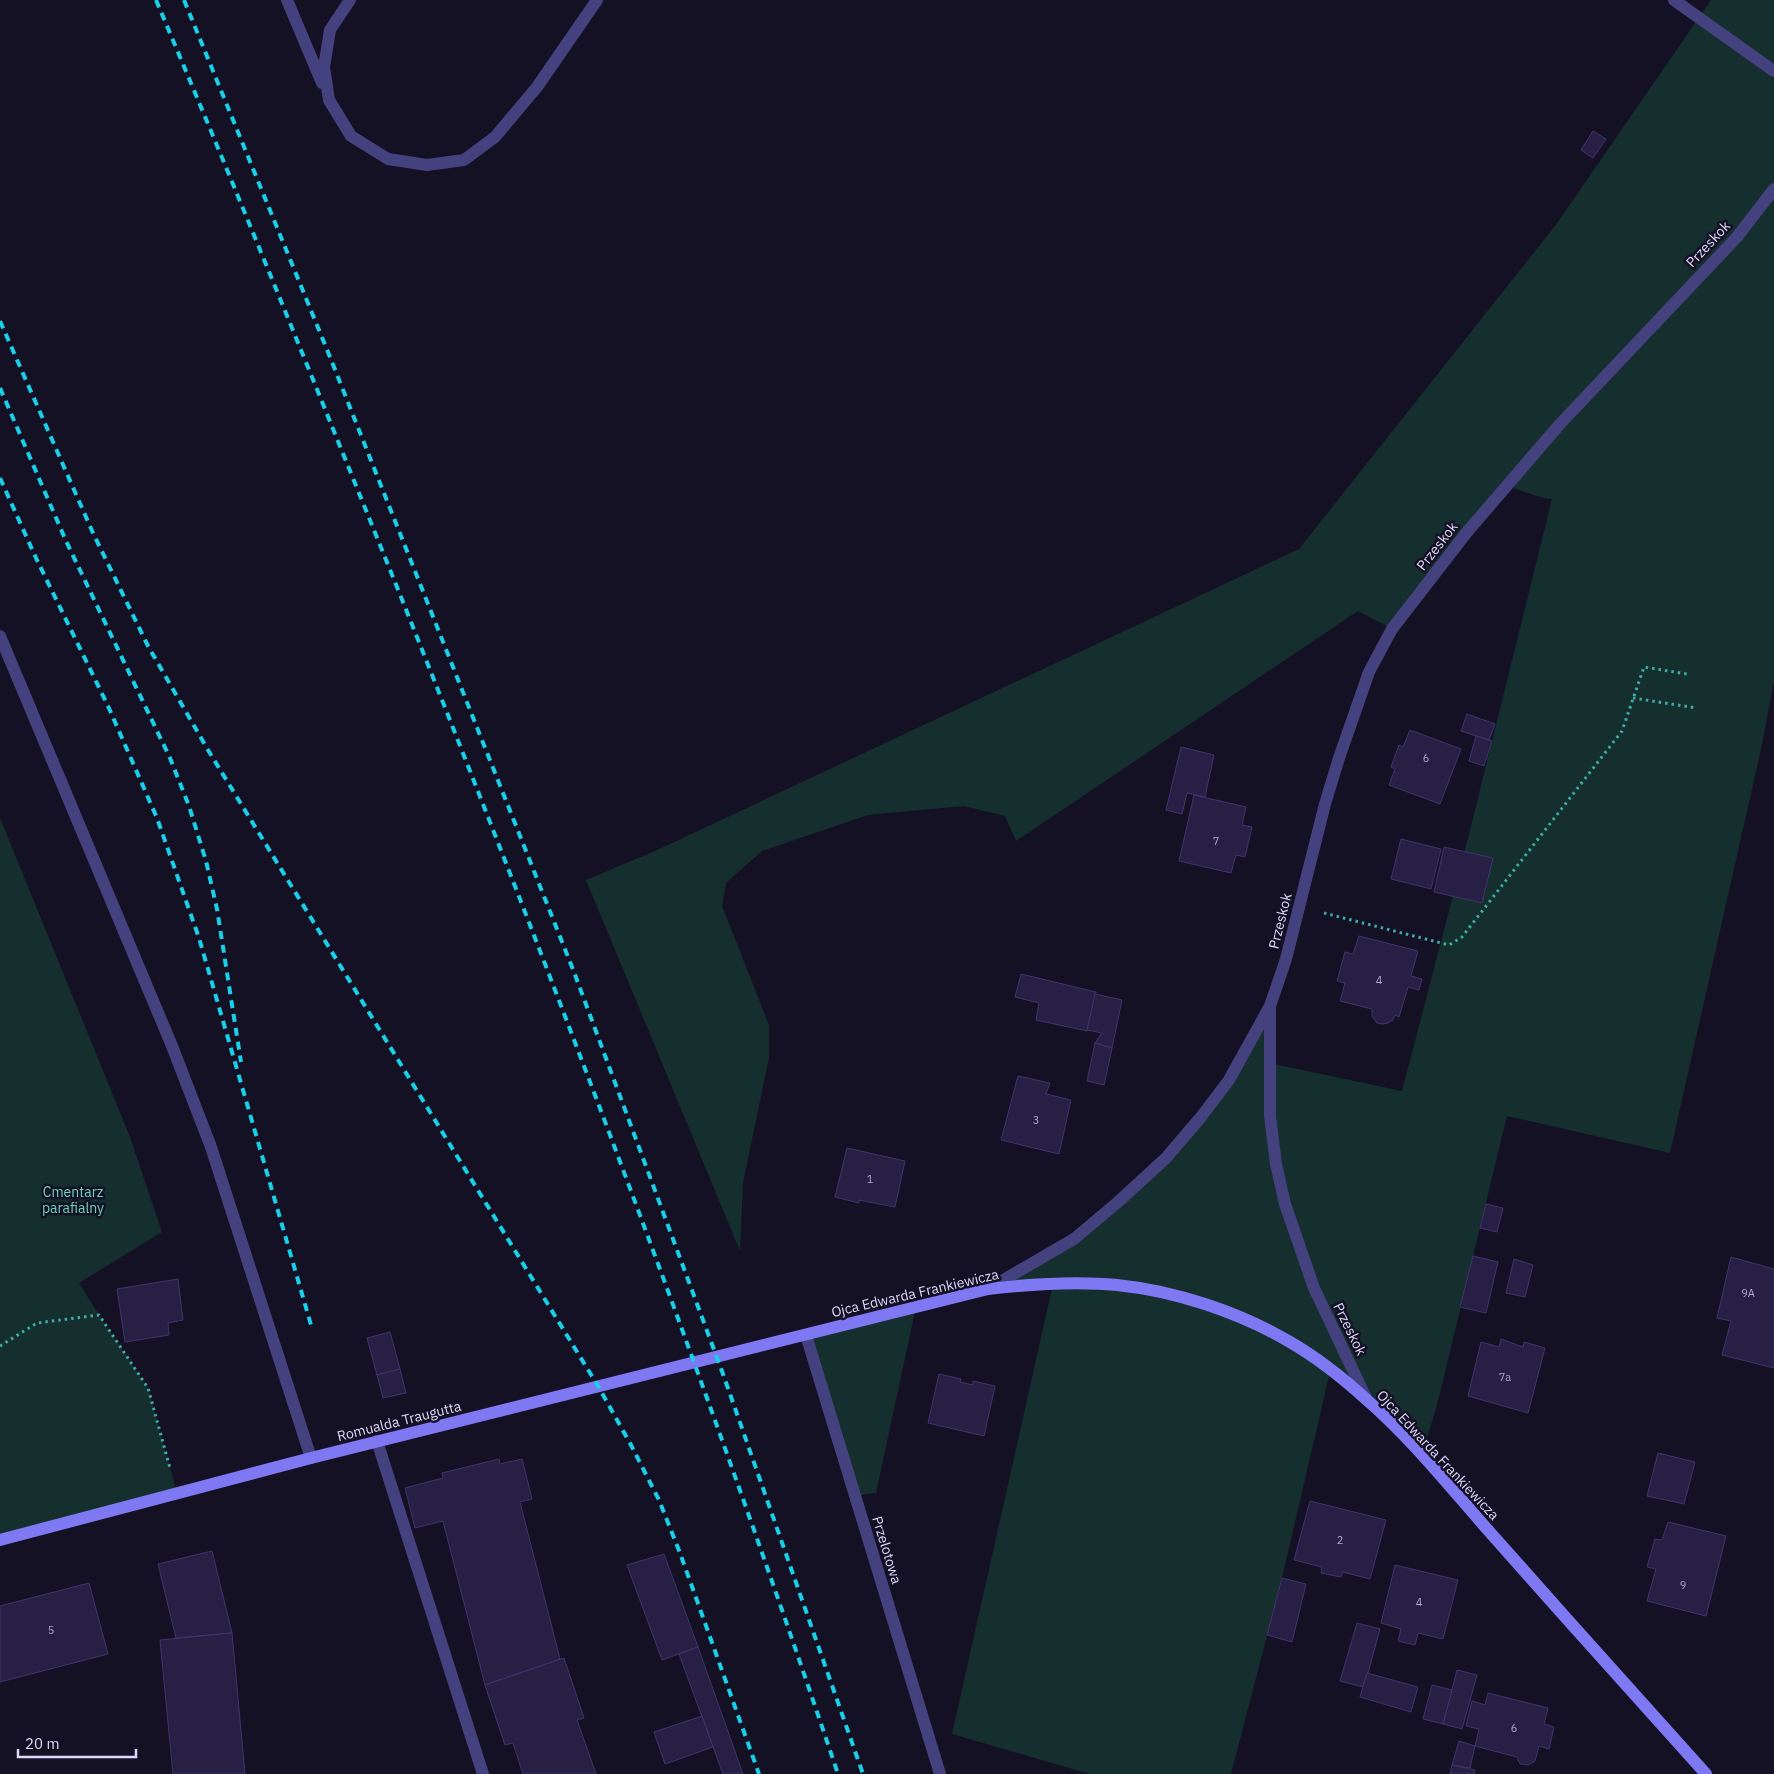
<svg xmlns="http://www.w3.org/2000/svg" width="1774" height="1774" viewBox="0 0 1774 1774" font-family="'IBM Plex Sans',sans-serif">
<style>
.green{fill:#152e2e}
.building{fill:#271f44;stroke:#40346e}
.lines{fill:none;stroke-linecap:round;stroke-linejoin:round}
.path{stroke:#3bada8;stroke-width:3;stroke-dasharray:2.5 4;stroke-linecap:butt}
.lane{stroke:#44417f;stroke-width:12}
.street{stroke:#44417f;stroke-width:12}
.secondary{stroke:#7e79f2;stroke-width:12}
.rail{stroke:#18d0e8;stroke-width:4;stroke-dasharray:8 6;stroke-linecap:butt}
.labels{text-anchor:middle;dominant-baseline:central;stroke-width:5;stroke-linejoin:round;paint-order:stroke}
.number-label{font-size:11px;fill:#b0aacd}
.street-label{font-size:14px;fill:#ddd9fb;stroke:#151125}
.park-label{font-size:14px;fill:#6bd5bc;stroke:#151125}
</style>
<rect width="100%" height="100%" fill="#151125"/>
<g class="green">
<polygon points="1711,0 1774,0 1774,681 1761,749 1670,1153 1507,1116 1438,1401 1422,1456 1330,1372 1282,1578 1231,1774 1090,1774 952,1734 1053,1284 988,1289 1074,1239 1201,1117 1270,1006 1269,1063 1402,1091 1469,834 1552,499 1540,497 1507,486 1392,629 1358,611 1016,841 1005,816 964,806 868,815 762,851 726,883 722,906 769,1025 769,1058 743,1183 740,1251 586,880 655,851 1299,549 1555,226"/>
<polygon points="0,818 130,1137 162,1232 79,1283 99,1315 148,1388 177,1493 0,1540"/>
<polygon points="916,1307 876,1493 855,1496 806,1335"/>
</g>
<g class="building">
<polygon points="1593,131 1606,139 1593,158 1581,150"/>
<polygon points="1467,714 1495,724 1489,740 1461,731"/>
<polygon points="1410,730 1461,749 1440,804 1389,785 1395,769 1391,767 1399,745 1403,747"/>
<polygon points="1476,736 1492,741 1484,766 1469,761"/>
<polygon points="1181,747 1214,755 1205,797 1187,793 1182,814 1166,810"/>
<polygon points="1194,795 1246,807 1242,825 1252,827 1245,857 1236,855 1231,873 1179,861"/>
<polygon points="1401,839 1441,849 1431,889 1391,879"/>
<polygon points="1444,847 1493,858 1482,903 1434,892"/>
<polygon points="1359,936 1418,951 1411,976 1422,979 1419,990 1408,987 1399,1017 1395,1015 1393,1020 1388,1023 1383,1024 1377,1023 1372,1016 1372,1009 1340,1001 1345,983 1337,981 1345,952 1353,954"/>
<polygon points="1021,974 1096,992 1087,1031 1036,1020 1039,1003 1015,997"/>
<polygon points="1095,994 1122,1000 1112,1048 1095,1043 1102,1033 1087,1030"/>
<polygon points="1095,1043 1112,1048 1104,1085 1087,1081"/>
<polygon points="1018,1076 1050,1083 1046,1094 1071,1100 1059,1154 1001,1140"/>
<polygon points="847,1148 905,1161 895,1207 859,1200 859,1203 835,1197"/>
<polygon points="1486,1204 1503,1208 1497,1232 1480,1228"/>
<polygon points="1473,1256 1498,1262 1486,1313 1460,1307"/>
<polygon points="1731,1257 1774,1269 1774,1368 1722,1355 1731,1321 1717,1318"/>
<polygon points="1514,1259 1533,1265 1525,1297 1506,1293"/>
<polygon points="178,1279 183,1320 168,1323 169,1335 125,1342 117,1289"/>
<polygon points="390,1332 400,1369 377,1375 367,1338"/>
<polygon points="1501,1339 1523,1347 1524,1342 1545,1348 1528,1413 1468,1396 1481,1342 1499,1347"/>
<polygon points="400,1369 406,1393 383,1398 377,1375"/>
<polygon points="939,1374 961,1379 960,1382 973,1385 973,1381 995,1386 984,1436 928,1423"/>
<polygon points="1658,1453 1695,1462 1684,1504 1647,1496"/>
<polygon points="499,1459 500,1464 522,1459 532,1499 520,1502 560,1659 485,1685 443,1521 415,1528 405,1488 443,1478 442,1473"/>
<polygon points="1310,1501 1386,1520 1370,1579 1343,1572 1341,1577 1321,1573 1322,1567 1294,1560"/>
<polygon points="1668,1522 1726,1536 1706,1616 1647,1601 1656,1569 1647,1567 1655,1539 1662,1540"/>
<polygon points="212,1551 232,1633 176,1638 158,1564"/>
<polygon points="664,1554 698,1647 662,1660 627,1565"/>
<polygon points="1395,1565 1458,1580 1443,1639 1418,1633 1415,1645 1398,1641 1401,1629 1381,1623"/>
<polygon points="1282,1578 1306,1584 1292,1642 1267,1635"/>
<polygon points="89,1583 108,1654 0,1682 0,1606"/>
<polygon points="1357,1623 1380,1629 1368,1673 1367,1673 1363,1687 1340,1681"/>
<polygon points="232,1633 245,1774 173,1774 160,1640"/>
<polygon points="698,1647 743,1774 723,1774 679,1654"/>
<polygon points="564,1658 584,1718 577,1720 596,1774 523,1774 513,1743 505,1745 485,1685"/>
<polygon points="1457,1670 1477,1675 1462,1729 1443,1724"/>
<polygon points="1367,1673 1418,1687 1411,1712 1360,1697"/>
<polygon points="1432,1685 1452,1690 1443,1724 1423,1719"/>
<polygon points="1488,1693 1548,1708 1544,1724 1554,1727 1549,1749 1539,1746 1535,1761 1528,1765 1520,1764 1517,1757 1475,1746 1479,1729 1466,1726 1472,1701 1485,1705"/>
<polygon points="702,1716 713,1747 665,1764 654,1732"/>
<polygon points="1459,1741 1475,1746 1470,1768 1452,1765"/>
<polygon points="1452,1765 1475,1770 1474,1774 1450,1774"/>
</g>
<g class="lines">
<g class="path">
<polyline points="1633,698 1697,708"/>
<polyline points="1324,913 1449,945 1462,937 1622,731 1644,667 1687,674"/>
<polyline points="0,1346 37,1323 99,1315 148,1388 170,1468"/>
</g>
<g class="lane">
<polyline points="287,0 322,83"/>
<polyline points="350,0 330,30 324,67 329,100 351,136 388,159 427,165 464,160 495,137 537,87 597,0"/>
<polyline points="1674,0 1774,71"/>
<polyline points="0,636 172,1046 211,1147 311,1458"/>
<polyline points="377,1441 483,1774"/>
</g>
<g class="street">
<polyline points="1270,1008 1270,1116 1276,1164 1285,1204 1314,1288 1367,1400"/>
<polyline points="988,1289 1074,1239 1118,1202 1166,1158 1201,1117 1229,1080 1270,1006 1286,959 1325,804 1339,758 1369,672 1392,629 1467,532 1560,424 1737,237 1774,189"/>
<polyline points="806,1335 940,1774"/>
</g>
<path class="secondary" d="M0,1540L311,1458L988,1289C1031,1284 1074,1281 1117,1285C1176,1291 1239,1312 1290,1342C1316,1357 1344,1379 1367,1400C1414,1441 1453,1491 1495,1538C1565,1617 1635,1695 1706,1774"/>
<g class="rail">
<path d="M156,0C239,196 319,394 399,592C555,982 704,1375 838,1774"/>
<polyline points="184,0 330,357 574,972 723,1374 863,1774"/>
<polyline points="0,321 93,533 148,646 208,750 598,1386 631,1445 659,1500 680,1553 759,1774"/>
<polyline points="0,388 66,541 170,758 189,806 206,861 217,909 241,1062"/>
<polyline points="0,478 36,558 108,706 157,818 199,938 311,1325"/>
</g>
</g>
<g class="labels">
<g class="number-label">
<text x="1426" y="758">6</text>
<text x="1216" y="841">7</text>
<text x="1379" y="980">4</text>
<text x="1036" y="1120">3</text>
<text x="870" y="1179">1</text>
<text x="1748" y="1293">9A</text>
<text x="1505" y="1377">7a</text>
<text x="1340" y="1540">2</text>
<text x="1683" y="1585">9</text>
<text x="1419" y="1602">4</text>
<text x="51" y="1630">5</text>
<text x="1514" y="1728">6</text>
</g>
<g class="street-label">
<text transform="translate(1708 244) rotate(-47)">Przeskok</text>
<text transform="translate(1437 546) rotate(-52)">Przeskok</text>
<text transform="translate(1280 921) rotate(-76)">Przeskok</text>
<text transform="translate(915 1293) rotate(-13)">Ojca Edwarda Frankiewicza</text>
<text transform="translate(1350 1329) rotate(64)">Przeskok</text>
<text transform="translate(399 1421) rotate(-14)">Romualda Traugutta</text>
<text transform="translate(1438 1455) rotate(47)">Ojca Edwarda Frankiewicza</text>
<text transform="translate(887 1550) rotate(73)">Przelotowa</text>
</g>
<g class="park-label">
<text x="73" y="1192">Cmentarz<tspan x="73" dy="16">parafialny</tspan></text>
</g>
</g>
<path d="M18 1749v8h118v-8" fill="none" stroke="#ddd9fb" stroke-width="2.5"/>
<text x="25" y="1749" font-size="15" fill="#ddd9fb" stroke="#151125" stroke-width="4" paint-order="stroke">20 m</text>
</svg>
